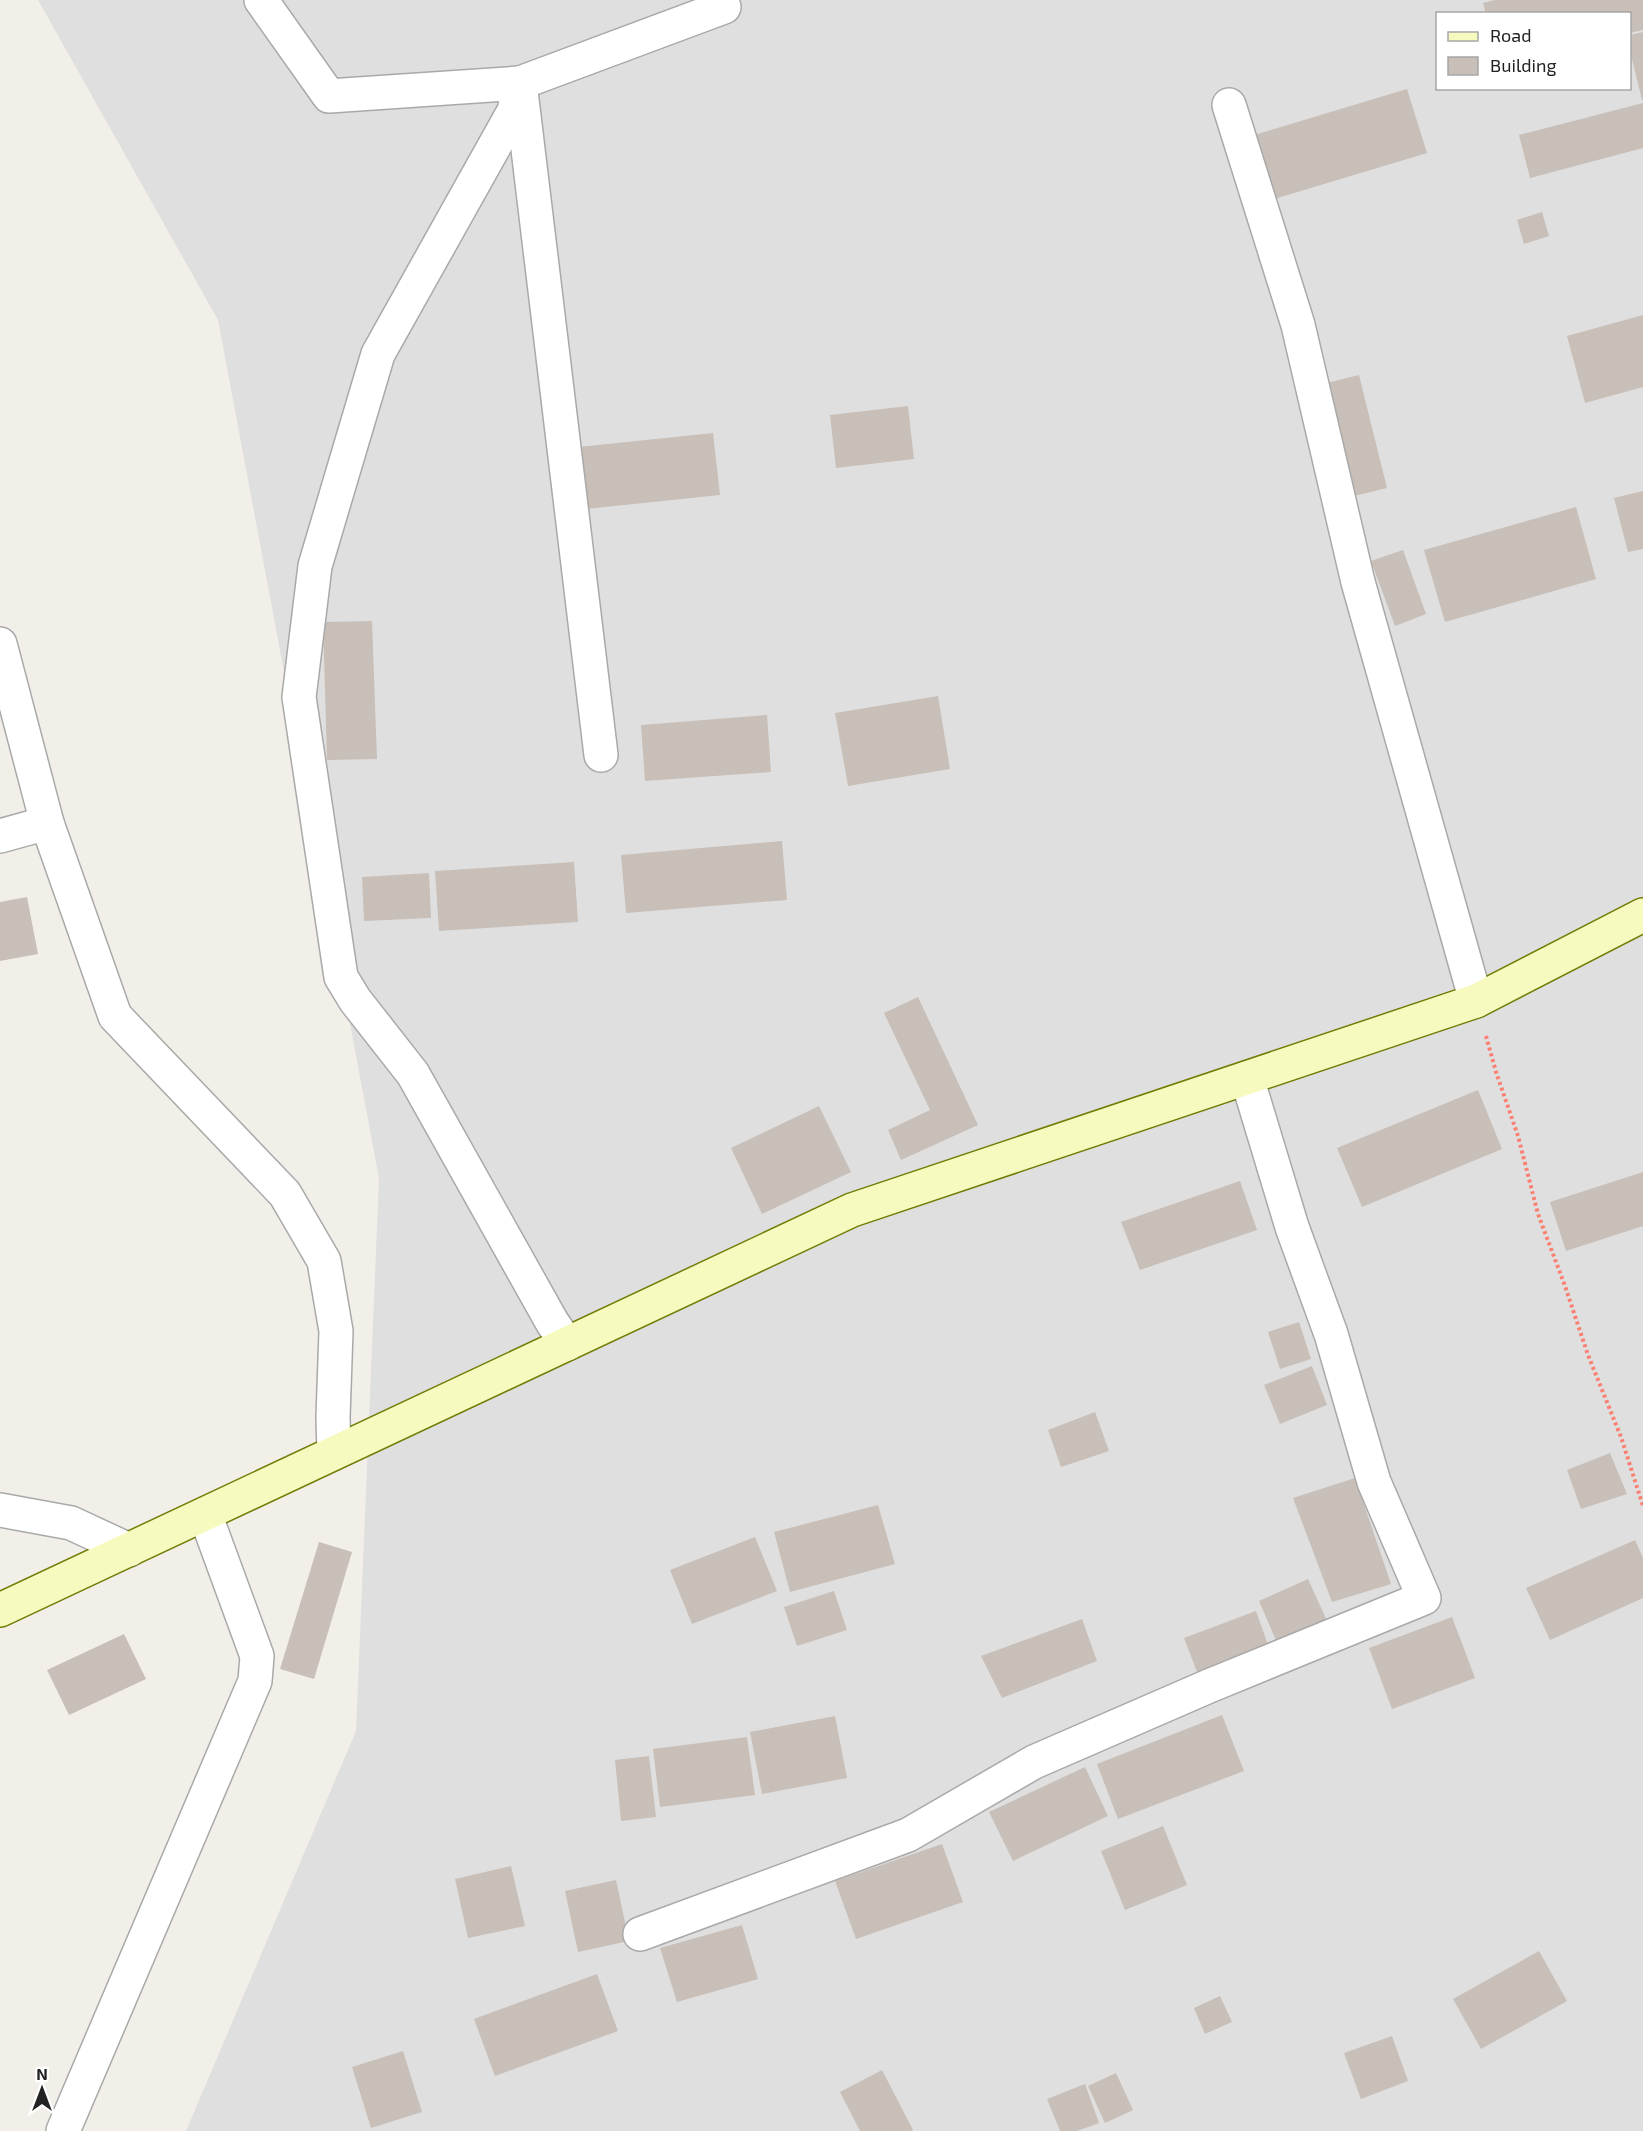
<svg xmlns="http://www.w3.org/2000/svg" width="1643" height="2131" viewBox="0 0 1643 2131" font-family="'Exo 2',sans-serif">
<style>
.residential{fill:#e0dfdf;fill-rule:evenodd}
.building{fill:#c7bfb8}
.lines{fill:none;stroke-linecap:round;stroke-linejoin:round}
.street-casing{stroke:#a9a9a9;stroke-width:36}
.secondary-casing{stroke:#707d05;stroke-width:36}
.path{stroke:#fa8072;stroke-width:4;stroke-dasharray:3 3;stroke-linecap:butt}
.street{stroke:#fff;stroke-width:33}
.secondary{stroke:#f7fabf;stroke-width:33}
</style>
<rect width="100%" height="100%" fill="#f2efe9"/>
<path class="residential" d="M38,0H1643V2131H186L356,1731L379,1178L218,320ZM1438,14H1630V88H1438Z"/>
<g class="building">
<polygon points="1495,0 1643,0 1643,30 1630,33 1630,14 1486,14 1483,3"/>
<polygon points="1643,32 1643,100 1642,100 1630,51 1630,35"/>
<polygon points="1407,89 1427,153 1271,200 1251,136"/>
<polygon points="1643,103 1643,148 1530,178 1519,135"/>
<polygon points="1542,212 1549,236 1524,244 1517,220"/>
<polygon points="1643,315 1643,387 1585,403 1567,336"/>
<polygon points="1359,375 1387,488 1354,496 1327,383"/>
<polygon points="908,406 914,459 836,468 830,415"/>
<polygon points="713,433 720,495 576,510 569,448"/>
<polygon points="1643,491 1643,549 1628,552 1614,498"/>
<polygon points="1576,507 1596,579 1445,622 1424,550"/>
<polygon points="1403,550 1426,614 1395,626 1371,561"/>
<polygon points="372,621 377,759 327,760 323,622"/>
<polygon points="938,696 950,769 848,786 835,713"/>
<polygon points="767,715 771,772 645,781 641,725"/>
<polygon points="782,841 787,900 626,913 621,855"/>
<polygon points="574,862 578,922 439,931 435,871"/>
<polygon points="429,873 431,918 364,921 362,877"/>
<polygon points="27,897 38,954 0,961 0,902"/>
<polygon points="918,997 978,1125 901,1160 888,1130 930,1110 884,1013"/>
<polygon points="1478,1090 1502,1149 1362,1207 1337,1148"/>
<polygon points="819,1106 851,1172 762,1214 731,1148"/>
<polygon points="1643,1172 1643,1226 1566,1251 1550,1202"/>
<polygon points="1240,1181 1257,1230 1140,1270 1121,1222"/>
<polygon points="1299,1322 1311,1359 1280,1369 1268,1332"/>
<polygon points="1312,1366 1327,1405 1280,1424 1264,1385"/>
<polygon points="1095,1412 1109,1451 1061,1467 1048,1430"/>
<polygon points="1610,1453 1627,1494 1581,1509 1567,1470"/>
<polygon points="1355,1478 1391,1584 1332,1602 1293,1498"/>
<polygon points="878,1505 895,1564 790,1592 774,1532"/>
<polygon points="755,1537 777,1591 692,1624 670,1570"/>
<polygon points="1635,1540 1643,1558 1643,1598 1550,1640 1526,1588"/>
<polygon points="319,1542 352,1552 314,1679 280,1669"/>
<polygon points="1308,1579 1328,1623 1278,1645 1259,1601"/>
<polygon points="834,1591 847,1630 797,1646 784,1607"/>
<polygon points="1256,1611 1268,1645 1197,1672 1184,1638"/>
<polygon points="1452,1617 1475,1678 1392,1709 1369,1648"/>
<polygon points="1082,1619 1097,1661 1002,1698 981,1656"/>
<polygon points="124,1634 146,1679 69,1715 47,1670"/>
<polygon points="1222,1715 1244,1771 1118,1819 1097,1764"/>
<polygon points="835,1716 847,1778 762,1794 750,1732"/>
<polygon points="747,1737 755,1795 660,1807 653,1749"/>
<polygon points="649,1756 656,1817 621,1821 615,1760"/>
<polygon points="1085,1767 1108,1816 1013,1861 989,1812"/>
<polygon points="1163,1826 1187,1885 1125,1910 1101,1851"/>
<polygon points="942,1844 963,1902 856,1939 835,1881"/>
<polygon points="511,1866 525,1926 468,1938 455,1879"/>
<polygon points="616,1880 629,1941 578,1952 565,1891"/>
<polygon points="742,1925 758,1979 677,2002 660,1948"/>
<polygon points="1539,1951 1567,2001 1481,2049 1453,1999"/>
<polygon points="597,1974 618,2031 495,2076 474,2019"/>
<polygon points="1220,1996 1232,2022 1205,2034 1194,2008"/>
<polygon points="1392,2036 1408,2081 1361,2099 1344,2053"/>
<polygon points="403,2051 422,2112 371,2128 352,2067"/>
<polygon points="882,2070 913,2130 910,2131 860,2131 840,2092"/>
<polygon points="1116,2073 1133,2110 1105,2123 1088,2086"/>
<polygon points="1085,2084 1099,2123 1077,2131 1060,2131 1047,2099"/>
</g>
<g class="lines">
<defs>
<g id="street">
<polyline points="261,0 329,96 520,83 601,755"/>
<polyline points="1229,105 1298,325 1358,582 1476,1001"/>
<polyline points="0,644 47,823"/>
<polyline points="0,836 47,823 115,1016 285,1194 324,1261 336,1331 333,1417 334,1453"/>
<polyline points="567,1344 552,1322 413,1074 355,1000 341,977 299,697 315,566 378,354 514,111 520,83 724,7"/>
<polyline points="0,1510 71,1523 129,1550"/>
<polyline points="640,1934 908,1835 1034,1762 1209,1686 1424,1598 1374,1482 1331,1334 1292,1227 1247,1078"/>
<polyline points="63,2131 255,1681 257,1656 205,1514"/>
</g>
<polyline id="secondary" points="0,1610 852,1210 1476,1001 1643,915"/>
</defs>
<use href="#street" class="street-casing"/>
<use href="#secondary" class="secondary-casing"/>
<polyline class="path" points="1486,1036 1496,1072 1518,1136 1538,1214 1565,1286 1588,1355 1621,1437 1643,1506"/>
<use href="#street" class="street"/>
<use href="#secondary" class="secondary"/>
</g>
<rect x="1436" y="12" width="195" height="78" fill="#ffffff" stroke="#a7a7a7" stroke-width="1.5"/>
<rect x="1448" y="32" width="30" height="9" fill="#f7fabf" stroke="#a7a7a7" stroke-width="1.5"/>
<text x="1490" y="42" font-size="18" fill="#222222">Road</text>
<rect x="1448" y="57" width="30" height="18" fill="#c7bfb8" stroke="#a7a7a7" stroke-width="1.5"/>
<text x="1490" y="72" font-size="18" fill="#222222">Building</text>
<g transform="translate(42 2089)" stroke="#ffffff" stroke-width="4.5" paint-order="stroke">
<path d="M0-4.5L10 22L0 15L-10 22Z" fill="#222222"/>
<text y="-9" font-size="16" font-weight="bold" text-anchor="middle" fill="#222222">N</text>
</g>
</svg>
